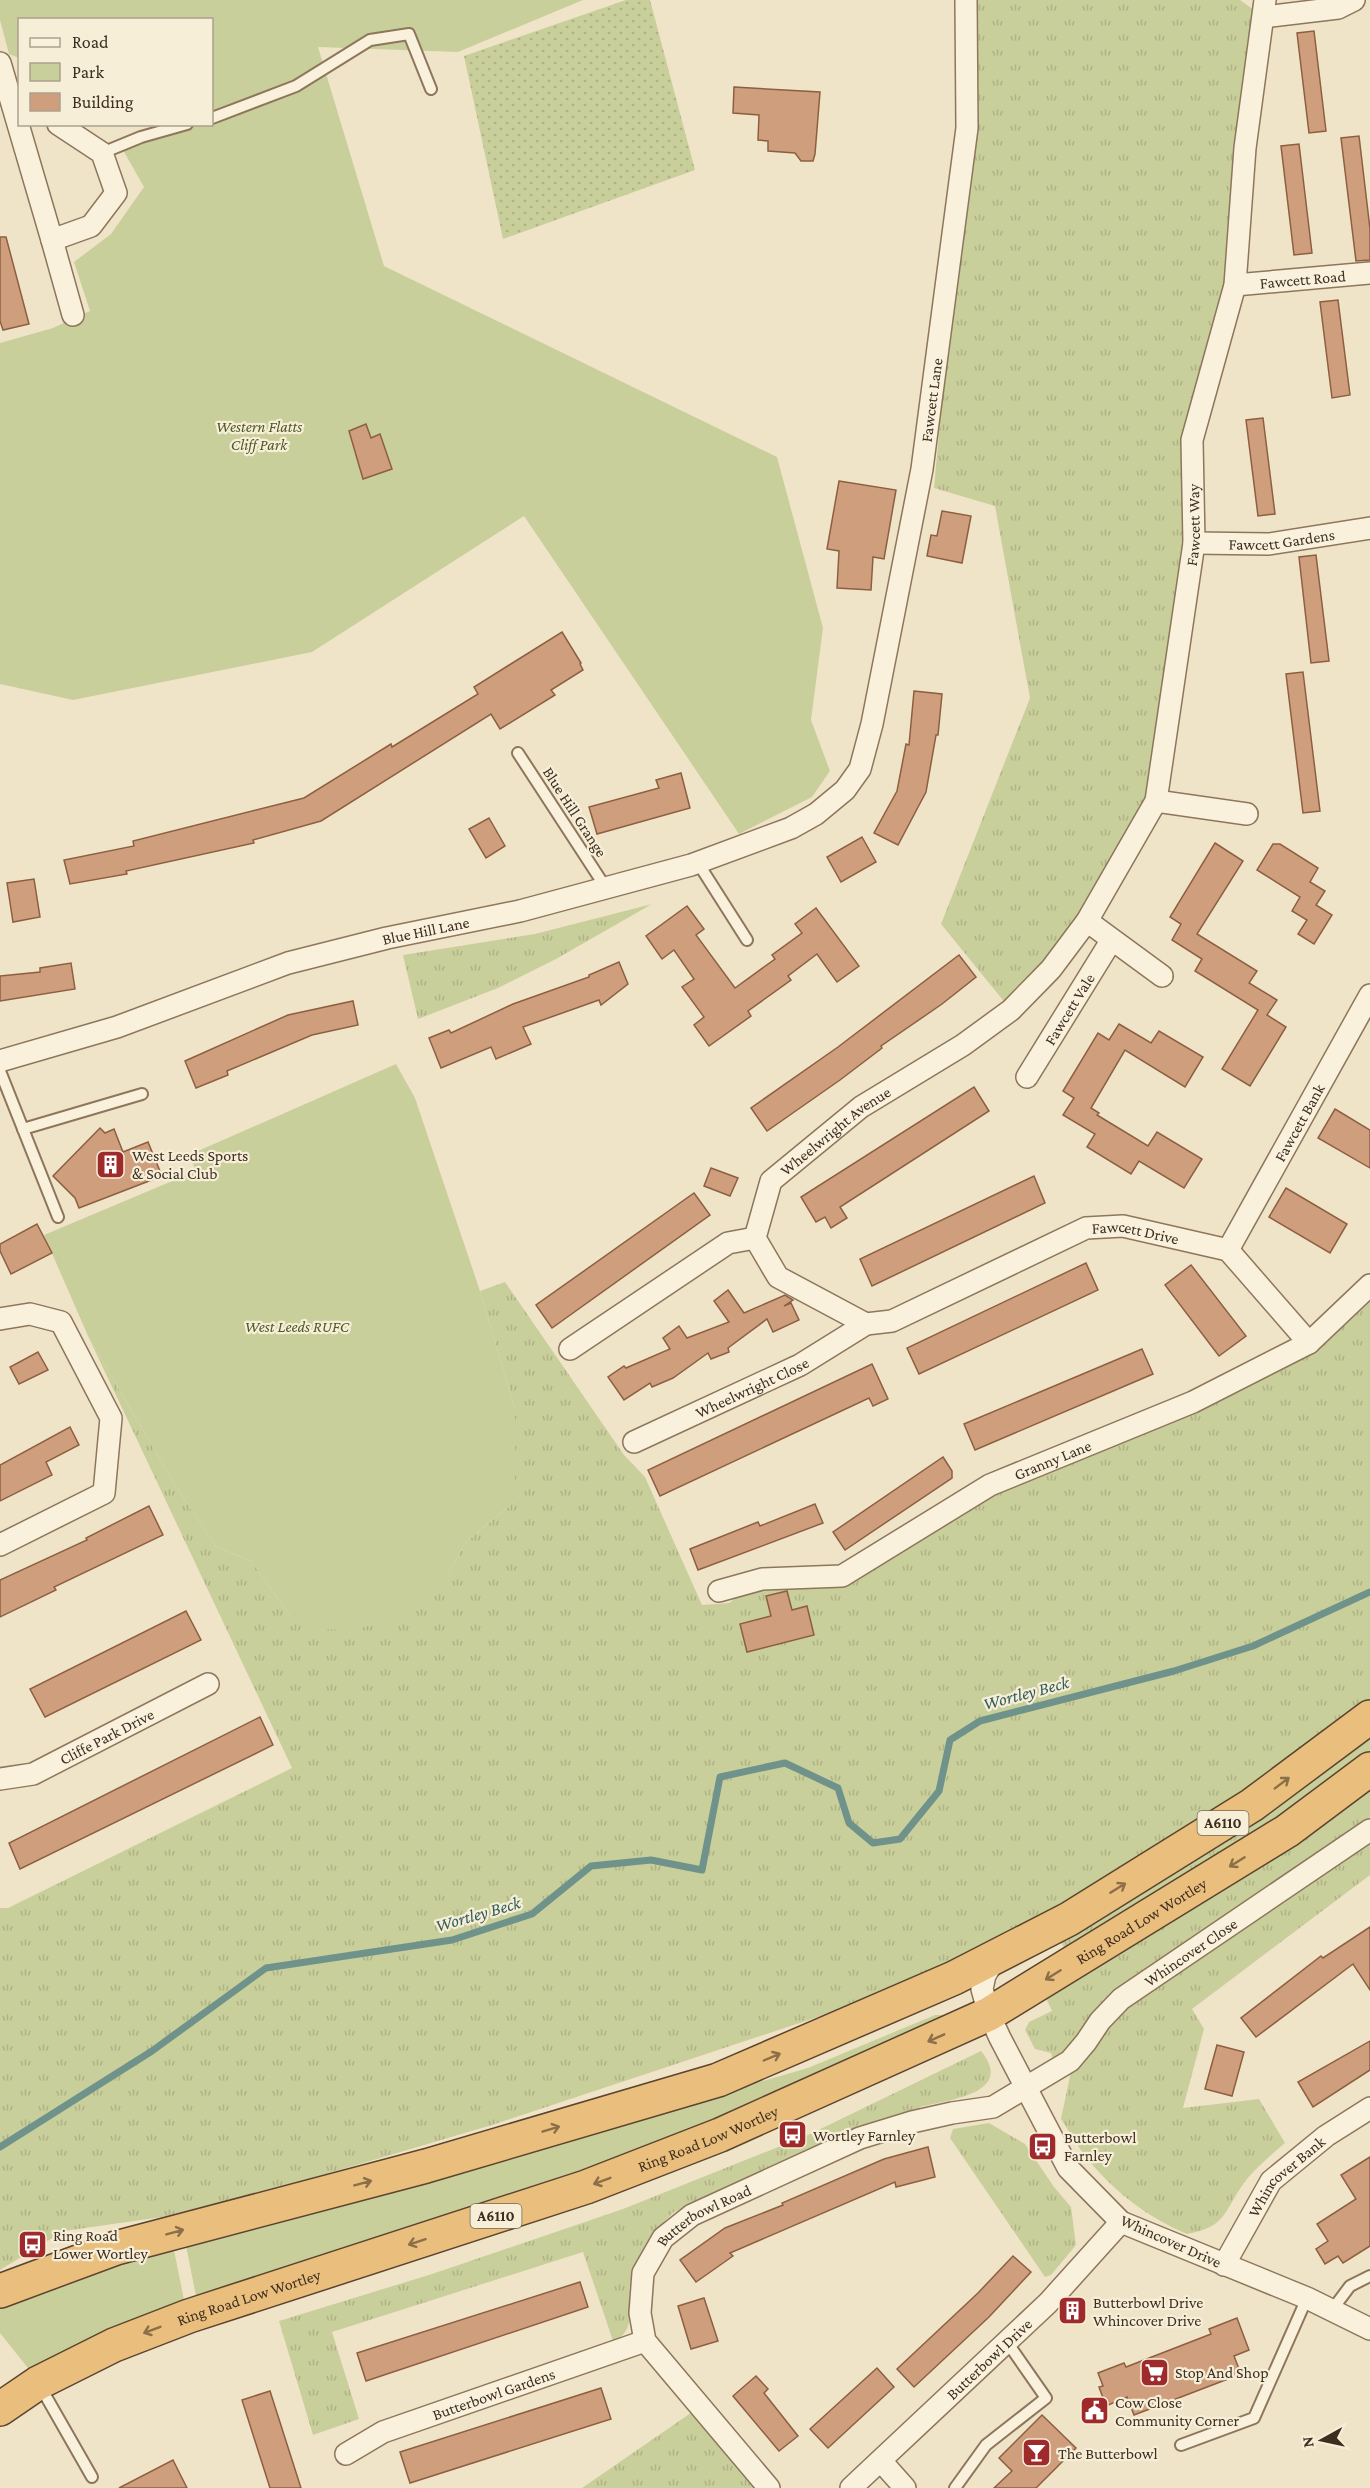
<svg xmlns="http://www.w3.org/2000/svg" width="1370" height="2488" viewBox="0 0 1370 2488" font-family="'Crimson Pro',serif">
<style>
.grass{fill:url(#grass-tufts)}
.park{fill:#c9cf9b}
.garden{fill:url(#garden-dots)}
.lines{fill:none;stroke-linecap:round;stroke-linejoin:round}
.stream{stroke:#6f938a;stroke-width:7}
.building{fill:#cf9f7d;stroke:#8d5f41;stroke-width:1.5}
.service-casing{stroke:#8d765c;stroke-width:14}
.minor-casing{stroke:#8d765c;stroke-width:24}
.trunk-casing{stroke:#5b4430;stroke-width:36}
.service{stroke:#faf1dc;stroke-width:10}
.minor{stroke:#faf1dc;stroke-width:21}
.trunk{stroke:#eabe7c;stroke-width:33}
.oneway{stroke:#8b6f49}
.labels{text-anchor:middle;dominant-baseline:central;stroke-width:4.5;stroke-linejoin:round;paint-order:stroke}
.shield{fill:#f7eed8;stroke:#756857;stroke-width:1.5}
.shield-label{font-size:15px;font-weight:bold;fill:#3d2e20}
.street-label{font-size:16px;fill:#3d2e20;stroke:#f7eed8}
.park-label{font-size:16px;font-style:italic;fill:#4d5a26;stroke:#f7eed8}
.poi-label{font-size:16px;fill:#3d2e20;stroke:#f7eed8;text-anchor:start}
.water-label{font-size:18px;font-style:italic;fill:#2f5d5a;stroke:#f7eed8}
</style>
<defs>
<pattern id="grass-tufts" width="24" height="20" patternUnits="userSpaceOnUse" patternTransform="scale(1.5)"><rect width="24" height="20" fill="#c9cf9b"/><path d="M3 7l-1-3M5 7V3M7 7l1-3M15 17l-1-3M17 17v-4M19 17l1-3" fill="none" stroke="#aeb285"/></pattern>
<pattern id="garden-dots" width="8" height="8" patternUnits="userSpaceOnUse" patternTransform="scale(1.5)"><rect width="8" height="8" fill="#c9cf9b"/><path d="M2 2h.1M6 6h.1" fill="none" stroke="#aeb285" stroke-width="1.8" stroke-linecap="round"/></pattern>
</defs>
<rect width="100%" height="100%" fill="#f0e4c8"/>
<g class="grass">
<polygon points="966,0 1240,0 1264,17 1235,285 1192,440 1194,543 1156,801 1087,921 1011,1010 941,924 1030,698 995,506 934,488 967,128"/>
<polygon points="652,904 556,959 498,988 418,1019 403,955 535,934"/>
<polygon points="505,1282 624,1455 645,1477 702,1605 729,1603 762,1579 842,1576 990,1485 1266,1364 1370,1285 1370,1717 996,1958 492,2125 316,2177 162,2217 64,2231 0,2270 0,1908 8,1908 292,1768 88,1336 173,1482 216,1547 251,1561 291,1617 449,1572 466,1542 515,1501 515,1409 480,1291"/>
<polygon points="1370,1738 1370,1755 1253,1834 1067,1952 1058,1938 1247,1822"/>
<polygon points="1370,1787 1370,1817 1119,1989 1098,2007 1063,2055 1053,2059 1051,2053 1035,2049 1025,2030 1029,2022 1052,2011 1045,1996 1178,1918"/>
<path d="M1370,1842V1875L1192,2009L1204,2029L1183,2108L1259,2099L1285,2143C1272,2154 1258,2166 1247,2179C1224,2208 1229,2227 1187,2234C1149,2218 1117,2194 1090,2162C1079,2149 1070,2133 1061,2119L1071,2071L1090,2056L1101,2035L1125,2007Z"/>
<path d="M981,2051C1016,2094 947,2100 920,2107V2112L861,2126L674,2212C651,2233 640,2249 631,2279C625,2300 640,2331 613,2341L583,2252L332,2332L359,2419L313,2435L279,2321L432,2274L623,2209L808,2135Z"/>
<polygon points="989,2123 1025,2144 1054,2187 1071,2207 1076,2245 1051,2275 1045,2277 950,2138 953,2129"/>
<polygon points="701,2406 769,2488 582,2488"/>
</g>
<g class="park">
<polygon points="0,0 583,0 458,52 318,47 384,266 777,457 823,628 811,720 830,771 812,797 739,834 524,516 312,652 73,700 0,684 0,343 53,328 90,311 74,262 111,234 144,187 119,143 155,125 212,124 212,20 20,20 19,58 9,54 0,20"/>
<polygon points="396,1064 415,1098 480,1291 515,1409 515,1501 466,1542 449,1572 398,1618 353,1630 320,1629 291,1617 251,1561 216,1547 173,1482 88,1336 44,1235 196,1171 189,1155"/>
<polygon points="935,2015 950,2015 662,2147 196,2296 186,2246 808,2068"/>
<path d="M174,2250L184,2300L41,2365L28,2368L0,2333V2307C56,2282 113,2263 174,2250Z"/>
</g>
<polygon class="garden" points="626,0 650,0 695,170 503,239 464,56"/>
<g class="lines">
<polyline class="stream" points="0,2147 152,2051 266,1968 452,1940 532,1914 591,1866 651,1860 702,1870 720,1777 785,1763 838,1788 849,1823 873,1843 900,1839 939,1791 950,1740 980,1721 1174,1671 1253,1646 1370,1592"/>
</g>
<g class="building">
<polygon points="1314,31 1326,131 1309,133 1297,33"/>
<polygon points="734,87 820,92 815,154 813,161 801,161 795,153 768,151 768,141 758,140 759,115 733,113"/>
<polygon points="1359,136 1370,229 1370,260 1356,261 1341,138"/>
<polygon points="1299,144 1312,253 1294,255 1281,146"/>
<polygon points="0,237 6,237 29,324 3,330 0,321"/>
<polygon points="1338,300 1350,395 1332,398 1320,302"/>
<polygon points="1263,418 1275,514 1258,516 1246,420"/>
<polygon points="366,424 371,438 380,434 392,469 363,479 349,431"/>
<polygon points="839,481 896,490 884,559 873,557 871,590 837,588 839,551 827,549"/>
<polygon points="942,511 971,516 962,563 927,556 931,535 937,536"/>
<polygon points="1316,555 1329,661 1311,663 1299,557"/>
<polygon points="562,632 581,663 580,664 583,670 551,690 555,695 500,729 491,714 321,821 253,840 254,843 126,871 127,874 70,884 64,860 134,846 133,841 304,798 391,744 392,747 478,694 474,687"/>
<polygon points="1303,672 1320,811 1303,813 1286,674"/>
<polygon points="914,691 942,694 938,735 936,735 926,792 898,845 874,833 897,791 906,744 909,745"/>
<polygon points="681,773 690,808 597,834 589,807 659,788 656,780"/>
<polygon points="489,818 505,846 486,858 469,829"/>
<polygon points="862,837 876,862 841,882 827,857"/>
<polygon points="1215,843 1243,861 1197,934 1257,971 1249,983 1277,1000 1267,1015 1286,1027 1250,1086 1222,1069 1258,1010 1195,971 1202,959 1172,940 1181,924 1170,917"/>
<polygon points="1273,844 1280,844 1318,868 1310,882 1325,891 1316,905 1332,915 1314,944 1298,934 1307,920 1292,911 1300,897 1257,870"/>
<polygon points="34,879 40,917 13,922 7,883"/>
<polygon points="687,906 704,929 696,935 735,988 775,959 772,955 802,933 795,924 816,908 859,966 837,982 817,954 788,976 791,980 748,1011 751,1016 709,1046 694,1025 704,1017 682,987 694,979 674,950 662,959 646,936"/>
<polygon points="959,955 976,977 942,1004 881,1046 882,1048 840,1080 767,1131 751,1108 838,1047"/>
<polygon points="619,962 628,984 601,1005 599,1000 523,1027 531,1044 496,1059 491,1047 441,1068 429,1038 449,1030 451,1033 513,1004 589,977 589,975"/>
<polygon points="71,963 75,989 0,1001 0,976 40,972 40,968"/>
<polygon points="353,1001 358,1025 312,1035 227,1071 228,1075 196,1088 185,1061 288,1015"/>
<polygon points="1119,1024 1151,1043 1159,1031 1203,1057 1185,1087 1125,1050 1091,1108 1099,1113 1097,1115 1148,1146 1157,1132 1202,1159 1184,1188 1139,1161 1131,1174 1087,1147 1095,1134 1063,1115 1074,1098 1063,1091 1098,1033 1109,1040"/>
<polygon points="974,1087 989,1111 840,1207 847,1218 831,1228 825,1217 816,1222 801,1197"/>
<polygon points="1335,1109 1370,1130 1370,1168 1318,1138"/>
<polygon points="100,1128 105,1133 114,1129 123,1152 148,1142 162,1176 79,1208 75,1198 53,1176"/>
<polygon points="711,1168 738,1178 730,1196 704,1186"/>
<polygon points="1034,1176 1045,1203 872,1286 860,1259"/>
<polygon points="1286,1188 1347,1224 1330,1253 1269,1217"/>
<polygon points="694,1193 710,1215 552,1328 536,1305"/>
<polygon points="37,1224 52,1253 11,1274 0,1251 0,1244"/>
<polygon points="1086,1263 1098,1290 919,1374 907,1348"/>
<polygon points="1191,1265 1246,1336 1219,1356 1165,1285"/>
<polygon points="728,1290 744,1313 785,1295 793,1300 784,1306 791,1303 799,1320 773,1332 767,1319 728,1348 729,1352 711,1359 708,1353 673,1378 652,1387 650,1383 624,1400 608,1377 624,1366 626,1368 670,1349 663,1338 679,1326 687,1338 729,1322 714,1301"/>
<polygon points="1142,1349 1153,1374 975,1450 964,1424"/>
<polygon points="38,1352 48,1370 19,1384 10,1367"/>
<polygon points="872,1364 888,1399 873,1406 869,1398 660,1496 648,1470"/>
<polygon points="70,1427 79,1445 46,1462 52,1475 0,1501 0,1465"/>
<polygon points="943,1457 952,1471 952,1478 845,1550 833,1532"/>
<polygon points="815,1504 823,1523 698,1570 690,1549 758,1522 760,1526"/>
<polygon points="149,1506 163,1535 54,1587 56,1590 0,1617 0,1580 87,1540 86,1538"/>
<polygon points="787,1591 792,1610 807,1606 814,1635 747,1652 740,1624 771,1616 766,1596"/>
<polygon points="186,1611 201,1640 45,1717 30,1689"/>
<polygon points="260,1717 273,1745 20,1869 9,1843"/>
<polygon points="1370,1927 1370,1990 1353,1964 1256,2037 1241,2018 1321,1956 1323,1958"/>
<polygon points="1370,2041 1370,2070 1313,2107 1298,2082"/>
<polygon points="1217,2045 1244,2052 1232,2096 1205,2089"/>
<polygon points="928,2147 935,2177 896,2187 895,2182 730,2253 733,2256 696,2282 680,2260 725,2228 783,2205 782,2203 884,2159"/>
<polygon points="1370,2157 1370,2246 1343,2263 1338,2256 1325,2264 1316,2249 1328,2241 1317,2224 1356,2199 1341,2175"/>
<polygon points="1013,2256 1031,2272 989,2317 914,2387 897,2369 978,2293"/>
<polygon points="580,2282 588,2307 366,2381 357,2353"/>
<polygon points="704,2298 718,2341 691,2349 678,2306"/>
<polygon points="1237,2318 1249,2350 1234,2356 1241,2374 1134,2415 1127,2397 1106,2406 1099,2387 1103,2386 1098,2373 1124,2363 1126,2367 1211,2334 1209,2329"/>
<polygon points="877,2368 894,2387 828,2448 810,2429"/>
<polygon points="756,2376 768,2389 764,2393 798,2436 779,2451 733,2396"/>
<polygon points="601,2388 611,2419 410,2483 400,2452"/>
<polygon points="270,2391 301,2488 270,2488 242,2400"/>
<polygon points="1042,2415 1076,2448 1036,2488 994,2488 1012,2471 999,2458"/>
<polygon points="173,2460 187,2488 119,2488"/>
</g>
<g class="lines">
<defs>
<g id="service">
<polyline points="212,118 296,86 370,40 409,34 431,89"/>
<polyline points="102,153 141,137 187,124"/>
<polyline points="518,753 606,888"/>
<polyline points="698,863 747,940"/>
<polyline points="0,1071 58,1217"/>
<polyline points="23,1129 142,1094"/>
<polyline points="1332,2310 1350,2286 1370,2276"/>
<polyline points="40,2386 92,2477"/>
<polyline points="1181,2445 1254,2418 1307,2298"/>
<polyline points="955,2488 986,2445 1046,2398 1007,2342"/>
</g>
<g id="minor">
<polyline points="1264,17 1338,8 1354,0"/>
<polyline points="0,63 52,240 91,226 116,193 102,153 58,124"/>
<polyline points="52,240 73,315"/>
<path id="s1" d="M1235,285L1370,273"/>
<path id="s2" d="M1194,543L1269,544L1370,528"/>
<polyline points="1156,801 1247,814"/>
<polyline points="1087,921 1162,976"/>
<path id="s3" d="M0,1061L117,1027L288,963L387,938L520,911L691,865L791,828L816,814L845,790L860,769L872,724L922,469L967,128L966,0"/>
<path id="s4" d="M1027,1077L1111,941"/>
<path id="s5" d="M1228,1250L1370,995"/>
<polyline points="0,1319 30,1314 61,1322 111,1418 104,1493 0,1545"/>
<path id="s6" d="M866,1324L778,1277L755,1238L771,1181L861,1107L963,1045L1011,1010L1051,969L1087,921L1156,801L1194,543L1192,440L1235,285L1245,148L1265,0"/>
<polyline points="570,1349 728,1243 755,1238"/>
<path id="s7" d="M634,1442L800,1365L866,1324L892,1321L1086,1228L1123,1226L1228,1250L1309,1343"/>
<path id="s8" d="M719,1591L762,1579L842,1576L990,1485L1193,1402L1309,1343L1370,1285"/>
<path id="s9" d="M0,1779L33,1774L208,1684"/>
<polyline points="996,1958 985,1975 982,1989 989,2014 1000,2038 1068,2168 1121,2222 1307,2298 1370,2329"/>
<path id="s10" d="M1224,2265L1271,2181L1326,2136L1370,2108"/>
<path id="s11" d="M346,2454L383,2432L645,2341"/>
<polyline points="881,2461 905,2488"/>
<path id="s12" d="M769,2488L645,2341L640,2313L643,2273L663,2238L692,2215L860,2138L912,2122L952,2113L993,2107L1070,2061L1086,2042L1100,2021L1121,1999L1370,1830"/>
<path id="s13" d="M851,2488L1048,2303L1121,2222"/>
</g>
<g id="trunk">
<polyline points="0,2291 116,2248 426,2166 718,2080 954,1978 1069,1919 1252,1805 1370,1717"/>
<path id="s14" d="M0,2409L38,2383L114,2345L189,2316L586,2187L720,2135L989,2014L1287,1831L1370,1769"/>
</g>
</defs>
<use href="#service" class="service-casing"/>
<use href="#minor" class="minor-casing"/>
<use href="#trunk" class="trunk-casing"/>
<use href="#service" class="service"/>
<use href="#minor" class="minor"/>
<use href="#trunk" class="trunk"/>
</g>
<defs><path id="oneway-shaft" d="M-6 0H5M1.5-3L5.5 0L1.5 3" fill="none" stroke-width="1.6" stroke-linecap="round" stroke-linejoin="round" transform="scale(1.5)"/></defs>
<g class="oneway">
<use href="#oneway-shaft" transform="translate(1282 1783) rotate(-37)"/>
<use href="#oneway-shaft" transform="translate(1237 1862) rotate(148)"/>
<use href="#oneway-shaft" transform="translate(1118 1888) rotate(-32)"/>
<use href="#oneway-shaft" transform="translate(1053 1975) rotate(148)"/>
<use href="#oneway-shaft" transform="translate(936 2038) rotate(156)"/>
<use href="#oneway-shaft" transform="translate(772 2057) rotate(-23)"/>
<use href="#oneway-shaft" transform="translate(551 2129) rotate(-17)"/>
<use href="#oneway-shaft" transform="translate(602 2181) rotate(159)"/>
<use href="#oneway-shaft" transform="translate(363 2183) rotate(-15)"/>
<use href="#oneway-shaft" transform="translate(175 2232) rotate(-15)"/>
<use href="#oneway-shaft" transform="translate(417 2242) rotate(162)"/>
<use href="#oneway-shaft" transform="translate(152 2330) rotate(159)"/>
</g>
<defs>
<symbol id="building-square" viewBox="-11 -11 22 22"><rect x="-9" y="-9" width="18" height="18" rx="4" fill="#9e2a2b" stroke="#f7eed8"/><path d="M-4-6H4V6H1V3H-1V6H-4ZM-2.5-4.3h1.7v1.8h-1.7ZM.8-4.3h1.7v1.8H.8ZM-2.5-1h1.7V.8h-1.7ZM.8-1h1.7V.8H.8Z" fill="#fff"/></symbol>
<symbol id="bus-square" viewBox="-11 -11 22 22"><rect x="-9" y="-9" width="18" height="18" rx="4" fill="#9e2a2b" stroke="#f7eed8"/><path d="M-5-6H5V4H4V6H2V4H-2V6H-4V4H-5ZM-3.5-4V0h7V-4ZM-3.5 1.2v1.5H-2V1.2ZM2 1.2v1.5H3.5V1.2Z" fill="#fff"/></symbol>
<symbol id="supermarket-square" viewBox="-11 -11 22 22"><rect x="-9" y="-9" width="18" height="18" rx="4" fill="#9e2a2b" stroke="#f7eed8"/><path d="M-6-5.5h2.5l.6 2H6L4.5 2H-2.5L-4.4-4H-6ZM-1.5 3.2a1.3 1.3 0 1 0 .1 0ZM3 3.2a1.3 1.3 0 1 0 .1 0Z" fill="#fff"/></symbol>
<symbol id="civic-square" viewBox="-11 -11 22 22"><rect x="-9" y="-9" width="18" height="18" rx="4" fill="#9e2a2b" stroke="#f7eed8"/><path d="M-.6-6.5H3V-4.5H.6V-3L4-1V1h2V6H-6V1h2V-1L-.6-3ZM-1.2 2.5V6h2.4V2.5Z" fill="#fff"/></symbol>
<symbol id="bar-square" viewBox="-11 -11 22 22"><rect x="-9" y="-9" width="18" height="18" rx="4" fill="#9e2a2b" stroke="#f7eed8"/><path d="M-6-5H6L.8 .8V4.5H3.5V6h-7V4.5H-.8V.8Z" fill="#fff"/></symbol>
</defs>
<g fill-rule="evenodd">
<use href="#building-square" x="94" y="1148" width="33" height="33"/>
<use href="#bus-square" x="776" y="2118" width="33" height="33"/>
<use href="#bus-square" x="1026" y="2130" width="33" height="33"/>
<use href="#bus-square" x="16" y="2228" width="33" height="33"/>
<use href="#building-square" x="1056" y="2294" width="33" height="33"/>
<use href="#supermarket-square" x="1138" y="2356" width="33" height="33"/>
<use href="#civic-square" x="1078" y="2394" width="33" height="33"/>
<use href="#bar-square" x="1020" y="2436" width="33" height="33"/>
</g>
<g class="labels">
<g class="shield">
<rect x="1197.5" y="1811" width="51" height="24" rx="4.5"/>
<rect x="470.5" y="2204" width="51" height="24" rx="4.5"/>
</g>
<g class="shield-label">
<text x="1223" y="1823">A6110</text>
<text x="496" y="2216">A6110</text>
</g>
<g class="street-label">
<text stroke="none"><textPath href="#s1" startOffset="68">Fawcett Road</textPath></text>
<text stroke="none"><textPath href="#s3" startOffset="1294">Fawcett Lane</textPath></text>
<text stroke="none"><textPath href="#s6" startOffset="1034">Fawcett Way</textPath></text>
<text stroke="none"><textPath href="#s2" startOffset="88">Fawcett Gardens</textPath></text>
<text transform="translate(575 812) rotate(57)">Blue Hill Grange</text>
<text stroke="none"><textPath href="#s3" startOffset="446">Blue Hill Lane</textPath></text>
<text stroke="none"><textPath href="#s4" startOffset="80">Fawcett Vale</textPath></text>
<text stroke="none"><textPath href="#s5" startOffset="146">Fawcett Bank</textPath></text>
<text stroke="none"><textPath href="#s6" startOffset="286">Wheelwright Avenue</textPath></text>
<text stroke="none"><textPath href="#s7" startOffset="552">Fawcett Drive</textPath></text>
<text stroke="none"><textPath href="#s7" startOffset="130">Wheelwright Close</textPath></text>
<text stroke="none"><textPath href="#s8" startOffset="366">Granny Lane</textPath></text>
<text stroke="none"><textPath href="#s9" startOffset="116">Cliffe Park Drive</textPath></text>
<text stroke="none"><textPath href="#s14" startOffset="1246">Ring Road Low Wortley</textPath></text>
<text stroke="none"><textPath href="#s12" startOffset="914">Whincover Close</textPath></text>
<text stroke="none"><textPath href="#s14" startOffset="760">Ring Road Low Wortley</textPath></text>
<text stroke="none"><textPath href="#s10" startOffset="110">Whincover Bank</textPath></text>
<text stroke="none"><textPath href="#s12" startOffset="348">Butterbowl Road</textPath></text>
<text transform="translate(1171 2241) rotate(24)">Whincover Drive</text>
<text stroke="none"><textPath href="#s14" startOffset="274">Ring Road Low Wortley</textPath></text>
<text stroke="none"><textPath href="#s13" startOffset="189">Butterbowl Drive</textPath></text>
<text stroke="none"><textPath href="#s11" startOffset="160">Butterbowl Gardens</textPath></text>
</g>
<g class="park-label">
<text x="259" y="426">Western Flatts<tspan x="259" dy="18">Cliff Park</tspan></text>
<text x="297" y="1326">West Leeds RUFC</text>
</g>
<g class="poi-label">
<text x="132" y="1155">West Leeds Sports<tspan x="132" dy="18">&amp; Social Club</tspan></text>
<text x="813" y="2135">Wortley Farnley</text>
<text x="1064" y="2137">Butterbowl<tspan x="1064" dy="18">Farnley</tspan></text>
<text x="53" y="2235">Ring Road<tspan x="53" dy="18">Lower Wortley</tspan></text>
<text x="1093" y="2302">Butterbowl Drive<tspan x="1093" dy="18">Whincover Drive</tspan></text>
<text x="1175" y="2372">Stop And Shop</text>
<text x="1115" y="2402">Cow Close<tspan x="1115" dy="18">Community Corner</tspan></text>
<text x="1058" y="2453">The Butterbowl</text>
</g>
<g class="water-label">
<text transform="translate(1026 1693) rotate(-15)">Wortley Beck</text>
<text transform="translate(478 1914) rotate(-16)">Wortley Beck</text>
</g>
</g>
<rect x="18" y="18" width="195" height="108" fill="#f7eed8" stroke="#ada18e" stroke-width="1.5"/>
<rect x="30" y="38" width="30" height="9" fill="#faf1dc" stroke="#ada18e" stroke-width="1.5"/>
<text x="72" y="48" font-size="18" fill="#3d2e20">Road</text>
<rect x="30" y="63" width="30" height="18" fill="#c9cf9b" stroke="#ada18e" stroke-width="1.5"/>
<text x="72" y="78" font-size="18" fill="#3d2e20">Park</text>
<rect x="30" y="93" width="30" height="18" fill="#cf9f7d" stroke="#ada18e" stroke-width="1.5"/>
<text x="72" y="108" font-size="18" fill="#3d2e20">Building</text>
<g transform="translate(1322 2440) rotate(262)" stroke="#f7eed8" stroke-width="4.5" paint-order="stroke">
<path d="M0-4.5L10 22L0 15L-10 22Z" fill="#3d2e20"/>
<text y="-9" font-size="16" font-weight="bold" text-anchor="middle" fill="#3d2e20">N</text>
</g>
</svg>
